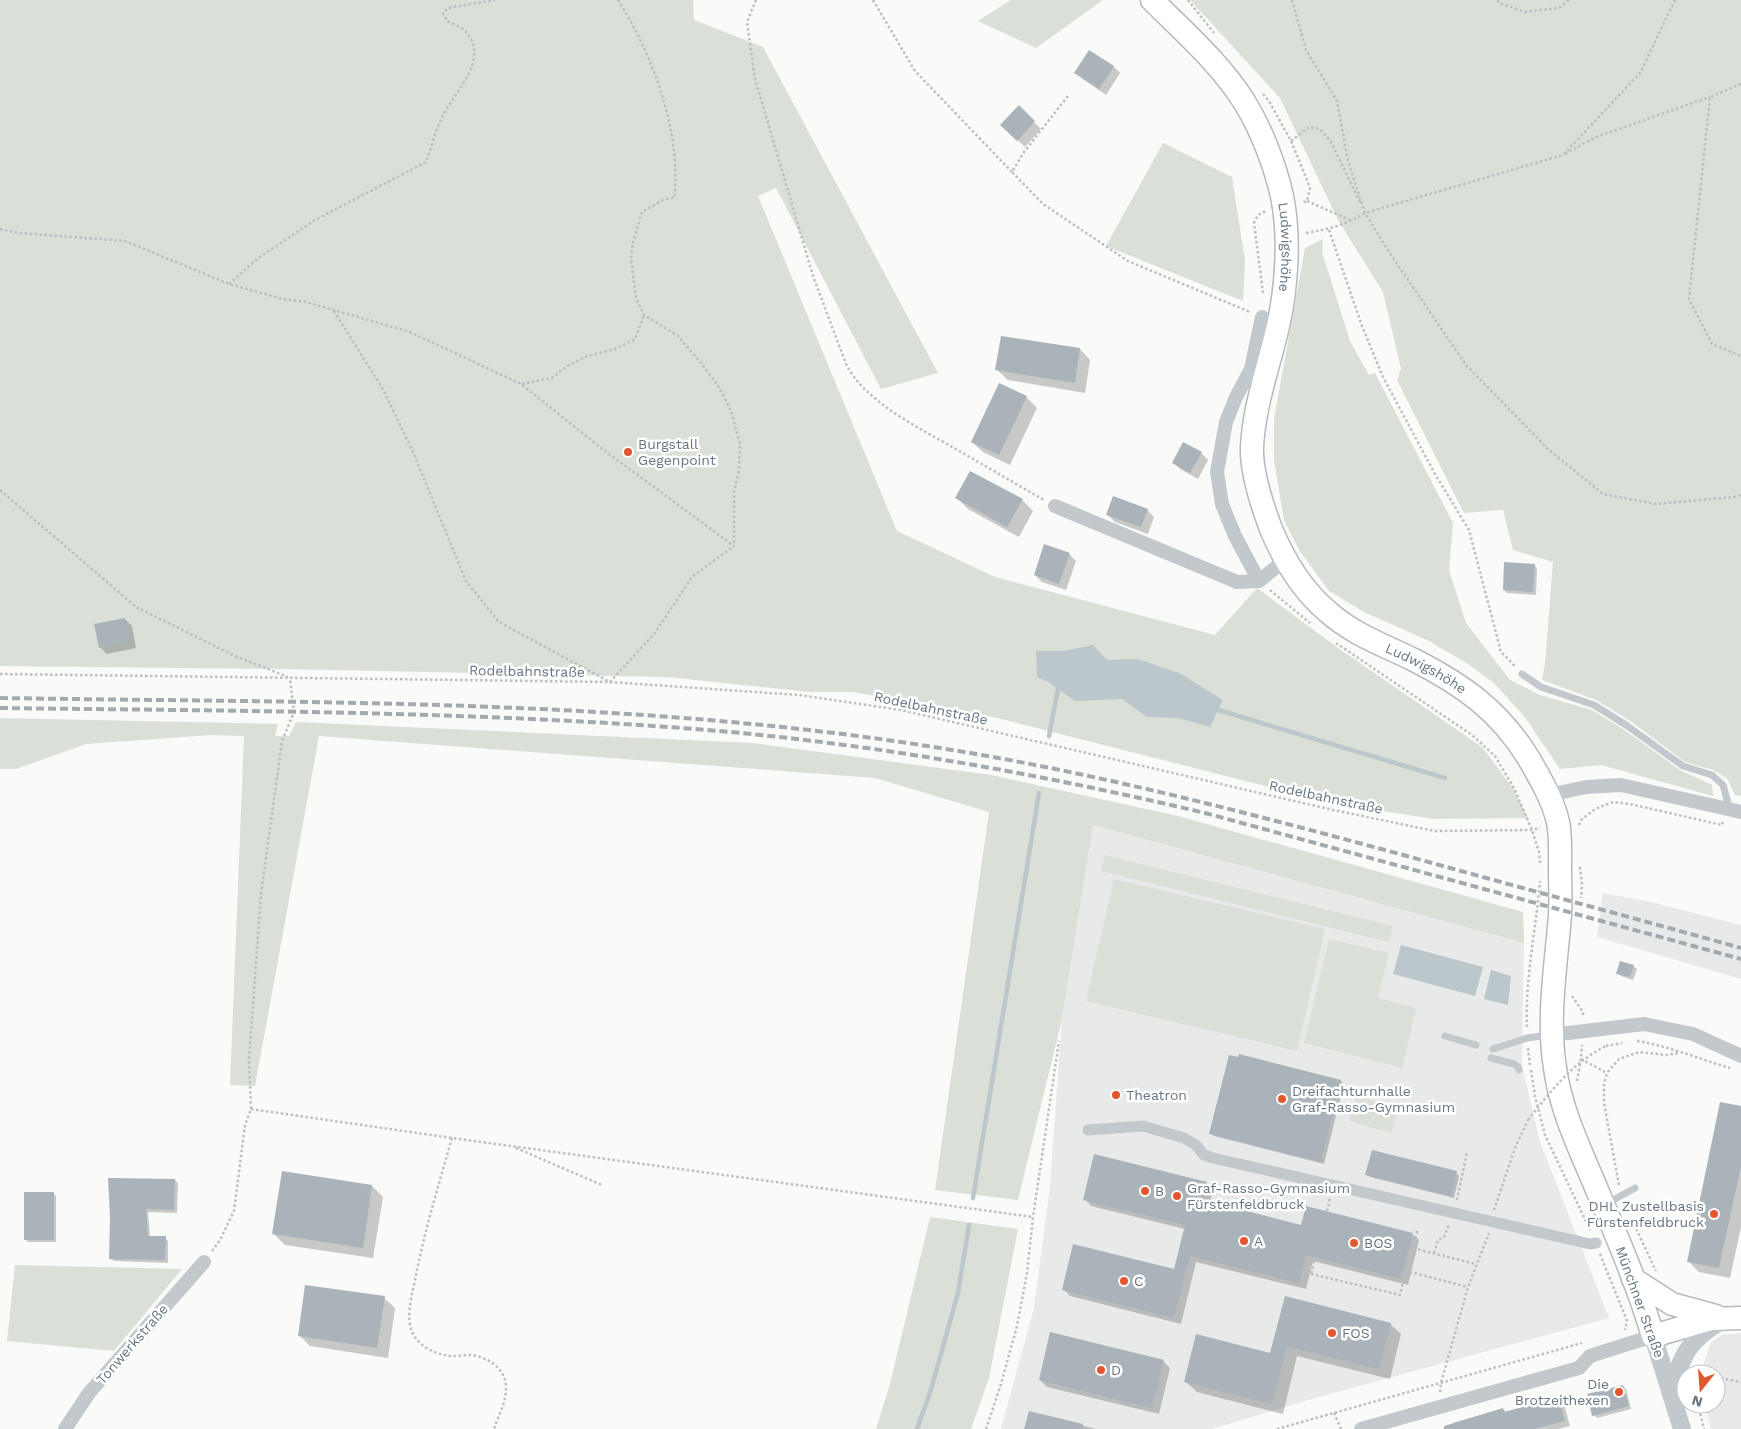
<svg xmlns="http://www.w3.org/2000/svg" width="1741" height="1429" viewBox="0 0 1741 1429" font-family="'Work Sans',sans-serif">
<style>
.built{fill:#e8e9e9}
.green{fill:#dadfd7}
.water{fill:#bbc7cb}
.shadow{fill:#0003}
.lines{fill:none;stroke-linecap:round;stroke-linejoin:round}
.stream{stroke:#bbc7cb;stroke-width:4.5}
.building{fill:#aab3b9}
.primary-casing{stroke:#b5babe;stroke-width:25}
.path{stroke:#bbbfc2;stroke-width:2.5;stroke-dasharray:2.5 2.5;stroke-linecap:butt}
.service{stroke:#c3c8cc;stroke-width:7}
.pedestrian{stroke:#c3c8cc;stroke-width:11}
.minor{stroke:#c3c8cc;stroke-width:14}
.tertiary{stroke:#c3c8cc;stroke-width:18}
.primary{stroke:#fff;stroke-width:22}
.rail{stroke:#a2aab0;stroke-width:4;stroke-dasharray:8 4;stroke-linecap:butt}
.path-bridge{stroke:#bbbfc2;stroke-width:2.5;stroke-dasharray:2.5 2.5;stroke-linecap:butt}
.poi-dot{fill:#e4572e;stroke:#fff;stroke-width:2}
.labels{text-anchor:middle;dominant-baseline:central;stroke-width:5;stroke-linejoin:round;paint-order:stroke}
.street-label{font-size:14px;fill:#657683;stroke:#fff}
.poi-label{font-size:14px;fill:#657683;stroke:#fff;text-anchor:start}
</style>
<rect width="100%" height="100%" fill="#fafaf8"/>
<g class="built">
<polygon points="1093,825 1524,943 1522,1066 1540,1142 1609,1318 1308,1400 1212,1429 1001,1429 1034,1308 1050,1186 1062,1019"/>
<polygon points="1603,893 1651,902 1741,925 1741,979 1597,937"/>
<polygon points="1741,1333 1741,1429 1711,1429 1705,1404 1716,1404 1716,1374 1702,1374 1704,1363 1711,1342 1722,1335"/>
</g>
<g class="green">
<polygon points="0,0 693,0 694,20 763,47 938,373 881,389 776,188 758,196 897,531 995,577 1215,635 1257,588 1338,648 1482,747 1513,788 1528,818 1434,819 1332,803 993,717 853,692 810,692 667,677 287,669 0,666"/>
<polygon points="1011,0 1103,0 1036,48 978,21"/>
<polygon points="1190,0 1741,0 1741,796 1735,795 1727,778 1713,770 1685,762 1629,720 1596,700 1542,680 1545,664 1553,562 1513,550 1503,510 1464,513 1397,380 1401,369 1383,292 1338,220 1280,98"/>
<polygon points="1163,143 1232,177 1245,261 1243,301 1106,246"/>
<polygon points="1323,239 1322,252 1350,341 1369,375 1375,373 1453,523 1449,570 1466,623 1510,680 1540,695 1592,710 1623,729 1680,770 1712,785 1713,796 1601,765 1560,769 1524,716 1494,683 1468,664 1429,641 1364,612 1329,591 1299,550 1284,520 1274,460 1274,419 1305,248"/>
<polygon points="0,718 278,724 275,736 289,736 296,722 752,743 991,775 1178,816 1523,912 1524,943 1093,825 1062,1019 1018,1200 935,1190 989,812 875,778 319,736 255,1086 230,1085 244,736 211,735 86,744 16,769 0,769"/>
<polygon points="1105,855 1393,926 1389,942 1101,871"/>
<polygon points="1114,879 1325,929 1297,1051 1086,1001"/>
<polygon points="1329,939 1389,953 1378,998 1416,1008 1402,1068 1304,1043"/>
<polygon points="1356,1096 1398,1107 1391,1133 1349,1121"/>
<polygon points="930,1217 1018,1229 989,1378 971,1429 876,1429 890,1384"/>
<polygon points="15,1265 182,1269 114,1351 7,1341"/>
</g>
<g class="water">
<polygon points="1093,645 1107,660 1138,659 1179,673 1223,700 1210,727 1178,718 1147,717 1122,699 1075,701 1048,682 1037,677 1036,651 1063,651"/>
<polygon points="1401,945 1483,967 1475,996 1393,974"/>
<polygon points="1491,970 1511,976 1508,1005 1484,999"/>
</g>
<g class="shadow">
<polygon points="1113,66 1120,73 1106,95 1083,79 1076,72"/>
<polygon points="1019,107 1041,129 1025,147 1002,125"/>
<polygon points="1080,349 1090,360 1085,393 1008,380 997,370"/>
<polygon points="1026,397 1037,408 1010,465 983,452 972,442"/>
<polygon points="1201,453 1208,460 1198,479 1180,469 1173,462"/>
<polygon points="957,498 1022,500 1033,511 1019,537 968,509"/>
<polygon points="1147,510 1154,517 1148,534 1115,522 1108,515"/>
<polygon points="1069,554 1076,561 1066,590 1042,582 1035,575"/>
<polygon points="1534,565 1537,568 1536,595 1507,593 1504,590"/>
<polygon points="125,619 132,626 136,648 107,654 100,647"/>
<polygon points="1633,966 1637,969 1633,980 1621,976 1618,973"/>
<polygon points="1240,1056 1341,1081 1344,1084 1324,1164 1214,1136 1211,1133"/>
<polygon points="1741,1107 1741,1227 1730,1278 1699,1272 1688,1261"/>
<polygon points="283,1172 372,1186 383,1197 373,1258 285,1245 274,1234"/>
<polygon points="1456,1173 1459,1176 1454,1198 1370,1177 1367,1174"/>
<polygon points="175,1180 178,1183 177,1213 148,1212 150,1237 165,1238 168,1241 168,1263 114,1261 110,1258 112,1218"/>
<polygon points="1206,1183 1213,1190 1210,1203 1302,1226 1412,1234 1419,1240 1408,1285 1313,1261 1306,1289 1196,1262 1181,1324 1070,1296 1063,1289 1175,1271 1185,1229 1091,1206 1085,1199"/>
<polygon points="53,1193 56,1196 56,1242 28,1242 25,1239"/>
<polygon points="384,1298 395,1308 388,1358 310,1346 299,1335"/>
<polygon points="1285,1298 1390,1324 1401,1334 1390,1379 1297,1356 1283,1414 1197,1392 1186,1382 1271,1355"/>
<polygon points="1163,1361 1170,1368 1159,1414 1047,1387 1040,1380"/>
<polygon points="1623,1386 1626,1389 1631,1409 1597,1418 1594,1415"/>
<polygon points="1558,1399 1564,1404 1570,1426 1558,1429 1459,1429 1453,1423 1503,1409 1506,1412"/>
<polygon points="1030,1412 1096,1429 1025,1429"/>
</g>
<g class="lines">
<g class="stream">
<polyline points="1218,710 1445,778"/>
<polyline points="1049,736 1058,689"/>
<polyline points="973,1198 1039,793"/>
<polyline points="917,1429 930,1393 958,1293 969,1225"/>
</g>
</g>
<g class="building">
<polygon points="1089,50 1114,66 1099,89 1074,73"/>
<polygon points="1019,105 1035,121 1017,141 1000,125"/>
<polygon points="1001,336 1080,348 1075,383 995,370"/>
<polygon points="999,383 1027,396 999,455 971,442"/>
<polygon points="1183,442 1202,452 1190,473 1172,463"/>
<polygon points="970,471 1023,499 1007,527 955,498"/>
<polygon points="1113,496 1148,509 1141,527 1106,515"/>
<polygon points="1044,544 1070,553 1059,584 1034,575"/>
<polygon points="1504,562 1535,564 1533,592 1503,590"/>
<polygon points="125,618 130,641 99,648 94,624"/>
<polygon points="1620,961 1634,965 1630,977 1616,974"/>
<polygon points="1239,1054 1341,1080 1321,1162 1209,1134 1229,1055 1238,1057"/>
<polygon points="1720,1102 1741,1106 1741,1166 1719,1268 1687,1262"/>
<polygon points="1372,1150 1457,1171 1451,1196 1365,1175"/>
<polygon points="1094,1154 1207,1182 1203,1200 1301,1225 1306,1206 1413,1233 1401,1279 1306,1255 1299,1283 1190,1256 1174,1318 1062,1290 1073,1244 1174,1269 1185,1225 1083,1200"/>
<polygon points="282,1171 372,1185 363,1248 272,1234"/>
<polygon points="108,1178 175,1179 174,1210 146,1209 148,1236 166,1236 165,1260 109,1259 110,1218"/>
<rect x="24" y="1192" width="30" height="48"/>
<polygon points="305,1285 385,1296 377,1348 298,1336"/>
<polygon points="1285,1296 1391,1323 1379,1369 1287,1346 1272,1404 1184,1382 1196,1334 1270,1353"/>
<polygon points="1050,1332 1164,1360 1152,1408 1039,1380"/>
<polygon points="1623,1385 1629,1406 1592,1416 1587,1394"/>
<polygon points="1559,1397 1565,1421 1534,1429 1444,1429 1444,1426 1503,1408 1504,1412"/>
<polygon points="1029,1411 1083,1424 1083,1429 1024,1429"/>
</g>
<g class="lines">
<defs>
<g id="primary">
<path id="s1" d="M1152,0C1184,32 1221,64 1245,103C1261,129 1275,165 1282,196C1290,235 1287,287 1278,326C1269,366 1254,405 1252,447C1251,472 1262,505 1271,529C1284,560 1301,589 1327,611C1352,634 1384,645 1414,660C1463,685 1500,711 1529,759C1540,778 1553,800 1558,822C1561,837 1560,853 1560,868C1560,884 1561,899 1560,915C1556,966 1547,1017 1555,1068C1560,1106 1577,1143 1592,1178C1614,1230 1637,1282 1653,1336L1711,1319L1741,1318"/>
<polyline points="1633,1279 1672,1304 1716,1316"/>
</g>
</defs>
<use href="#primary" class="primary-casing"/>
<g class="path">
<path d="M618,0C646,44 668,99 674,151C676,166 675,182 675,197L663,200L642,212L633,242L631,258L636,298L644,315L678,336L701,363L719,387L731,411L740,444L739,470L734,492V546"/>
<path d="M756,0L747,22L755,79L813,276L846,364C865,402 918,427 954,448C984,465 1014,483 1044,500"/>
<polyline points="873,0 915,71 1012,172"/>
<polyline points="1188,0 1214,33"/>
<polyline points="1292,0 1306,50 1337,101 1348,161 1365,213 1389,252 1466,365 1548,449 1603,494 1656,504 1734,497 1741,495"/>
<polyline points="1498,0 1499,3 1525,12 1559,8 1569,0"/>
<polyline points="1741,84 1710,97 1689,299 1712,344 1741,356"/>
<polyline points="1263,94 1269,101 1291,141 1307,180 1310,188 1307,201 1302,203"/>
<polyline points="1068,96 1024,152 1012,172 1043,204 1128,261 1250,312"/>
<polyline points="1291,141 1309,127 1320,129 1331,142 1360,202"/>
<polyline points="1565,154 1596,137 1710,97"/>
<polyline points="1307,201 1352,221"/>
<polyline points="0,229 20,233 125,241 229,284 283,299 306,302 410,332 521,384 605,451 734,546"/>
<polyline points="1329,230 1362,326 1383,377 1435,474 1469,530 1501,652 1515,666"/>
<path d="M1306,233C1329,229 1345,225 1365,213L1563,155L1640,73L1675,0"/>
<path d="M229,284L258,258L315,220L426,162C432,146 436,127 445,112C458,88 491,57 464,30C460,26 452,24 447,21L443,13L448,8L495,0"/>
<path d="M1263,293L1254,223C1257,216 1259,213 1267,211"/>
<polyline points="334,311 384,391 413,452 466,581 499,622 610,682 654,634 693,576 734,546"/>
<polyline points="522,384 552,378 567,366 587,356 615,349 635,339 644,315"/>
<polyline points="0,490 136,607 235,656 288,677"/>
<polyline points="1270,590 1310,623"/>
<polyline points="1336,643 1472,735 1495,756 1514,788 1532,830 1539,852 1540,863"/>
<polyline points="0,674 610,682 799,695 901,710 1333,810 1435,831 1532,830 1540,828"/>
<polyline points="1579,825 1581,820 1595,809 1613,802 1630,804 1722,825 1723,822"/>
<polyline points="1580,867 1582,884 1581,898"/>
<polyline points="1572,996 1583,1012 1583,1017"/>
<path d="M1527,1027C1525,978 1536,930 1540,881"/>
<path d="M1637,1041C1669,1046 1699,1059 1730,1068"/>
<polyline points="1606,1046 1622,1043"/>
<polyline points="1528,1048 1530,1065"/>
<polyline points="1581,1059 1607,1073"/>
<polyline points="1531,1070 1535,1096 1545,1135 1590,1230"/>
<polyline points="1577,1081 1581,1059 1582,1045"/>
<polyline points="251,1109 452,1138 1033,1217"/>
<path d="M452,1138C439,1184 425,1229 416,1275C413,1292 405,1315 412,1332C419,1347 436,1355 452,1356C458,1356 465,1355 471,1355C489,1357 507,1370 506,1389C506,1403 498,1416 494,1429"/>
<polyline points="516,1148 602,1185"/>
<polyline points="1619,1185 1604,1103 1604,1084 1607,1073 1619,1059 1639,1052 1666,1055 1679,1053"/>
<polyline points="1457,1200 1467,1152"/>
<polyline points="1494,1210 1515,1148 1528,1120"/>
<polyline points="1327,1211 1330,1198"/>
<polyline points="1632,1220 1656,1271"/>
<polyline points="1413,1248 1417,1232 1413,1231"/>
<polyline points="212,1251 220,1240 234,1211 245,1125 251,1109 249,1060 261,894 282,741 294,712 290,678"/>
<polyline points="1434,1253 1438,1240 1444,1237 1449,1224"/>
<polyline points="1600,1254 1627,1321 1625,1330"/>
<polyline points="1408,1267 1413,1248 1475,1264"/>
<polyline points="1302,1272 1311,1274 1315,1257"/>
<polyline points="1311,1274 1400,1295 1406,1271 1468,1287"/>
<polyline points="1694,1372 1704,1374"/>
<polyline points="1716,1377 1741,1382"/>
<polyline points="1440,1392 1441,1383 1468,1287 1489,1233"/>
<polyline points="1698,1404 1704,1429"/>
<polyline points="1334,1413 1341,1429"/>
<polyline points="986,1429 1001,1384 1017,1326 1027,1273 1033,1217 1059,1041"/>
<polyline points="1277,1429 1582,1343"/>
</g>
<g class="service">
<polyline points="1522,674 1541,687 1594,705 1626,725 1683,766 1712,775 1723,785 1730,810"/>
<polyline points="1445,1036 1476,1045"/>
<polyline points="1493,1049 1527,1038 1548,1035"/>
<polyline points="1491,1058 1514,1064 1518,1067 1519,1070"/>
<polyline points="1606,1204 1635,1188"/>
</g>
<polyline class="pedestrian" points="1088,1130 1143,1126 1184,1138 1196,1145 1204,1155 1213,1158 1590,1244 1596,1243"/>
<g class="minor">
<polyline points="1055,506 1237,582 1259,581 1285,560"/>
<polyline points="1259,581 1235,536 1222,504 1217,472 1226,422 1236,397 1251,369 1262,317"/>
<polyline points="1549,795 1586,787 1621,785 1741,812"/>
<polyline points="1551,1035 1644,1024 1693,1034 1741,1056"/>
<polyline points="65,1429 89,1393 204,1262"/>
<polyline points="1361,1429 1579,1368 1590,1356 1653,1336"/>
</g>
<g class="tertiary">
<polyline points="1653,1336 1682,1429"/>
<path d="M1670,1391C1684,1354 1686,1342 1721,1321"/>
</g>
<use href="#primary" class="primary"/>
<g class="rail">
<path d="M0,698C314,703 629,698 940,748C1098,773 1252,814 1407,856C1518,887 1630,917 1741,948"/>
<path d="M0,708C244,711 488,711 731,732C891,747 1049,776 1205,813L1741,959"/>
</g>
<path class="path-bridge" d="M1528,1120C1550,1092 1573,1062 1606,1046"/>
</g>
<g class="poi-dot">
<circle cx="628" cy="452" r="5"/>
<circle cx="1116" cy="1095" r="5"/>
<circle cx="1282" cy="1099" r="5"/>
<circle cx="1145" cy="1191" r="5"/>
<circle cx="1177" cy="1196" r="5"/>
<circle cx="1714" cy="1214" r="5"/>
<circle cx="1244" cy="1241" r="5"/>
<circle cx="1354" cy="1243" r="5"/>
<circle cx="1124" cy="1281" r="5"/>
<circle cx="1332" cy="1333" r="5"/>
<circle cx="1101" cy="1370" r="5"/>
<circle cx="1619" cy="1392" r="5"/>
</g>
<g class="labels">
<g class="street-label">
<text stroke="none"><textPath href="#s1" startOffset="291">Ludwigshöhe</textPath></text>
<text stroke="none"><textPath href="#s1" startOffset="794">Ludwigshöhe</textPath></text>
<text transform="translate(527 671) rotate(1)">Rodelbahnstraße</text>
<text transform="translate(931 708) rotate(12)">Rodelbahnstraße</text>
<text transform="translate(1326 797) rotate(12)">Rodelbahnstraße</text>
<text transform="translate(1640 1302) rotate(70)">Münchner Straße</text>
<text transform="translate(132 1344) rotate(-49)">Tonwerkstraße</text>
</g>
<g class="poi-label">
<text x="638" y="444">Burgstall<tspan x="638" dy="16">Gegenpoint</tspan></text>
<text x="1292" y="1091">Dreifachturnhalle<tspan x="1292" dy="16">Graf-Rasso-Gymnasium</tspan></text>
<text x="1126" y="1095">Theatron</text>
<text x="1187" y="1188">Graf-Rasso-Gymnasium<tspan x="1187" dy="16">Fürstenfeldbruck</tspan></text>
<text x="1155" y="1191">B</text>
<text x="1704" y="1206" text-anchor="end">DHL Zustellbasis<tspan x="1704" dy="16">Fürstenfeldbruck</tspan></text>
<text x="1254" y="1241">A</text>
<text x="1364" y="1243">BOS</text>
<text x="1134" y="1281">C</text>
<text x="1342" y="1333">FOS</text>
<text x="1111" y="1370">D</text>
<text x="1609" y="1384" text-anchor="end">Die<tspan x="1609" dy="16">Brotzeithexen</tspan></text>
</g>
</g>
<g transform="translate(1701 1389) rotate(197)"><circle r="24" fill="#ffffff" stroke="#c1c8cd"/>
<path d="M0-4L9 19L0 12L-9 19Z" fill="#e4572e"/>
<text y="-8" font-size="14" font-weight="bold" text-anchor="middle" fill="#657683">N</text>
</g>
</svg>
